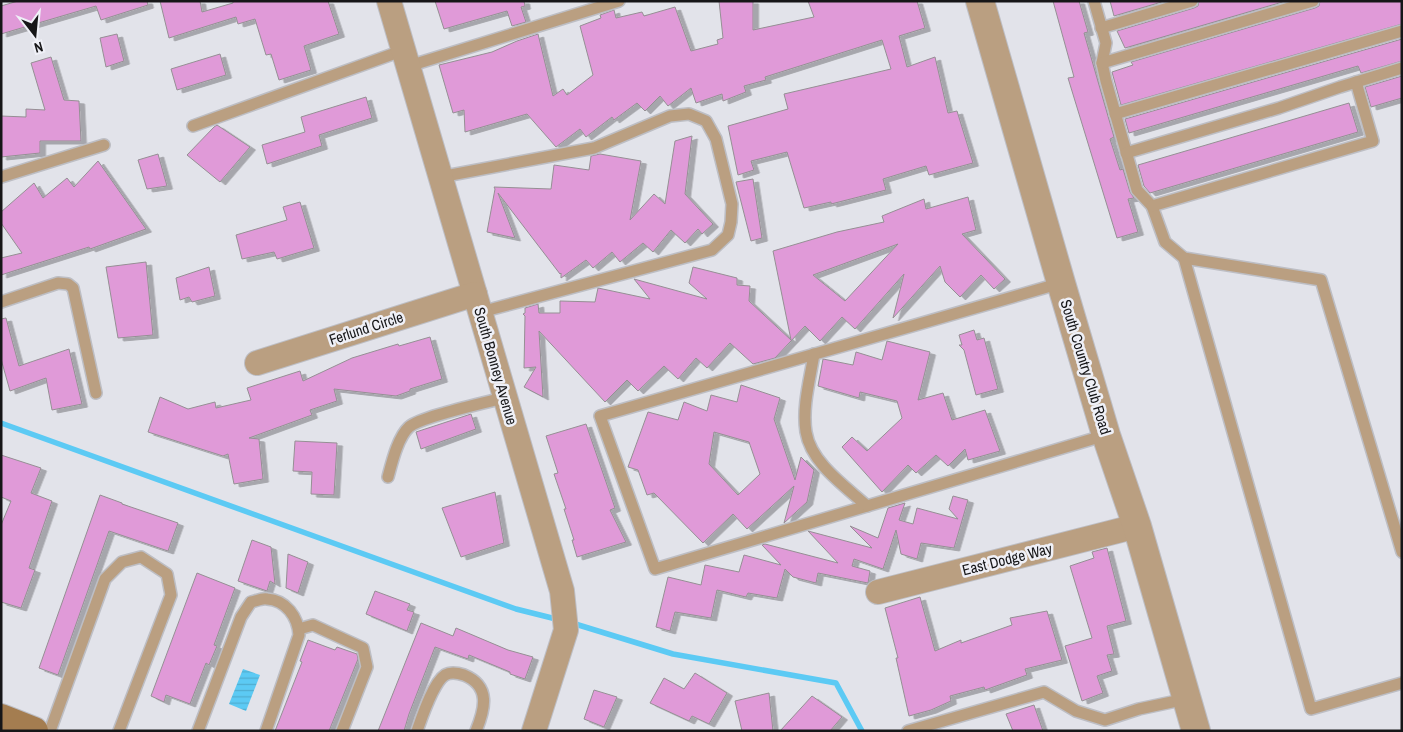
<svg xmlns="http://www.w3.org/2000/svg" width="1403" height="732" viewBox="0 0 1403 732" font-family="'Archivo Narrow',sans-serif">
<style>
.water{fill:url(#water-rules)}
.lines{fill:none;stroke-linecap:round;stroke-linejoin:round}
.stream{stroke:#5ccaf4;stroke-width:5.5}
.building{fill:#e09ad8;stroke:#958f94;fill-rule:evenodd;filter:url(#shadow)}
.service-casing{stroke:#bdbec4;stroke-width:14}
.minor-casing{stroke:#bdbec4;stroke-width:26}
.tertiary-casing{stroke:#bdbec4;stroke-width:30}
.secondary-casing{stroke:#bdbec4;stroke-width:30}
.service{stroke:#ba9f81;stroke-width:11}
.minor{stroke:#ba9f81;stroke-width:24}
.tertiary{stroke:#ba9f81;stroke-width:28}
.secondary{stroke:#a47d50;stroke-width:28}
.labels{text-anchor:middle;dominant-baseline:central;stroke-width:5;stroke-linejoin:round;paint-order:stroke}
.street-label{font-size:15px;fill:#161618;stroke:#eff0f7}
</style>
<defs>
<pattern id="water-rules" width="6" height="5" patternUnits="userSpaceOnUse" patternTransform="scale(1.25)"><rect width="6" height="5" fill="#5ccaf4"/><path d="M0 2.5h6" fill="none" stroke="#4fadd0"/></pattern>
<filter id="shadow"><feDropShadow dx="5.5" dy="3" stdDeviation="0" flood-color="#0004"/></filter>
</defs>
<rect width="100%" height="100%" fill="#e2e3ea"/>
<polygon class="water" points="243,669 260,675 246,711 229,704"/>
<g class="lines">
<g class="stream">
<polyline points="1,423 516,609 560,620"/>
<polyline points="572,623 673,654 836,683 862,731"/>
</g>
</g>
<g class="building">
<polygon points="18,1 147,1 148,5 101,20 96,6 1,34 1,6"/>
<polygon points="160,1 200,1 202,12 233,3 233,1 328,1 339,34 304,46 311,70 279,80 271,54 266,55 255,19 238,24 236,17 169,38"/>
<polygon points="435,1 524,1 525,6 521,7 526,22 512,26 507,11 444,29"/>
<polygon points="719,1 753,1 753,30 814,17 808,1 917,1 925,28 899,36 907,67 935,57 948,113 957,111 973,163 929,175 926,166 883,179 886,190 831,204 831,202 804,208 787,152 751,161 754,170 738,175 728,126 788,109 784,94 891,69 882,40 765,77 766,80 744,86 746,92 723,101 722,94 696,103 691,88 668,106 660,96 645,111 637,103 614,120 612,117 586,137 580,129 556,147 527,114 465,132 464,110 453,113 439,65 492,52 517,41 538,34 553,96 563,89 567,95 593,75 580,26 601,18 600,15 614,10 616,18 642,12 644,16 675,7 691,51 718,44 717,40 723,38"/>
<polygon points="1053,1 1079,1 1088,32 1084,33 1114,137 1110,139 1120,170 1123,169 1130,192 1134,198 1128,199 1138,232 1117,238 1068,78 1074,77"/>
<polygon points="1110,1 1165,1 1114,16"/>
<polygon points="1199,1 1286,1 1125,48 1117,31 1194,8 1198,6"/>
<polygon points="1320,1 1402,1 1402,24 1121,105 1112,72 1133,65 1131,62 1315,8 1319,6"/>
<polygon points="117,34 124,61 106,67 100,38"/>
<polygon points="1402,39 1402,61 1361,73 1358,66 1129,133 1125,119"/>
<polygon points="220,54 226,75 177,90 171,69"/>
<polygon points="51,57 64,100 79,101 81,141 40,141 40,153 1,157 1,116 26,117 26,109 45,110 31,63"/>
<polygon points="1402,76 1402,98 1371,107 1365,87"/>
<polygon points="366,97 372,118 319,135 322,146 267,164 262,145 305,132 301,117"/>
<polygon points="1349,103 1358,132 1150,193 1144,186 1138,165"/>
<polygon points="217,125 250,147 220,182 187,155 214,127"/>
<polygon points="692,136 685,194 713,224 702,234 698,229 685,243 671,230 653,252 643,243 620,262 612,252 593,268 586,260 561,278 561,273 560,274 498,193 515,238 487,232 495,189 494,187 551,189 554,165 589,170 591,156 600,154 641,161 630,220 654,194 665,204 675,141"/>
<polygon points="158,154 167,186 147,189 138,160"/>
<polygon points="98,161 146,229 90,249 89,247 1,275 1,258 22,253 1,223 1,212 34,183 43,198 67,178 74,187"/>
<polygon points="753,179 762,238 751,241 736,182"/>
<path d="M968,197L976,230L962,234L1005,279L994,289L981,275L960,297L945,282L940,266L893,318L904,274L855,329L842,317L820,341L805,326L775,358L753,364L730,343L707,368L696,358L678,379L664,366L638,391L627,380L605,402L539,331L543,397L524,387L536,367L524,368L525,316L523,314L525,313V308L538,304L539,313H560V301L595,302L598,288L650,299L634,279L707,299L689,283L693,267L737,278V285L750,286L749,301L791,340L773,251L837,232L884,222L882,216L924,199L926,209ZM898,244L845,301L813,275Z"/>
<polygon points="300,202 314,248 277,259 274,252 242,259 236,235 287,220 283,207"/>
<polygon points="146,262 153,335 118,338 106,267"/>
<polygon points="209,267 215,296 192,302 189,297 180,300 176,278"/>
<polygon points="6,318 19,366 69,349 82,404 52,410 46,378 10,391 1,359 1,319"/>
<polygon points="974,330 977,340 984,338 998,389 976,395 964,350 959,345 962,345 959,335"/>
<polygon points="430,337 442,379 410,389 410,391 396,396 334,389 337,401 310,410 312,415 249,438 259,439 263,479 234,484 228,454 223,456 148,432 160,397 188,409 215,402 216,408 251,400 247,388 300,371 303,381 352,358 398,344 399,346"/>
<polygon points="887,341 930,352 918,400 943,393 952,420 985,410 1000,451 968,460 965,449 948,466 936,455 916,473 908,465 882,492 842,447 852,437 867,451 902,418 897,401 860,392 859,398 818,386 823,359 853,365 856,352 882,360"/>
<path d="M741,385L780,398L774,419L795,480L801,457L814,470L807,502L784,523L794,486L747,529L733,514L703,543L654,493L647,495L638,470L628,467L648,412L678,420L684,402L707,411L711,395L737,402ZM714,432L749,442L760,474L738,495L709,464Z"/>
<polygon points="471,414 476,429 421,449 416,432"/>
<polygon points="586,424 615,508 610,510 626,542 577,557 572,540 574,540 564,509 566,509 554,474 558,473 546,436"/>
<polygon points="295,441 337,443 334,495 311,494 312,472 293,471"/>
<polygon points="1,455 41,468 31,493 52,501 29,568 35,570 21,608 1,602 1,525 11,501 1,497"/>
<polygon points="495,492 504,543 461,557 442,508"/>
<polygon points="100,495 122,503 122,504 178,523 168,551 109,531 58,675 39,668"/>
<polygon points="953,496 968,500 954,548 921,543 917,559 901,554 896,530 883,569 854,559 852,566 870,571 868,583 818,573 816,583 793,577 785,569 777,598 748,593 746,597 717,590 711,618 675,612 670,631 656,627 668,577 701,585 705,565 739,572 744,555 781,565 762,545 765,544 838,563 808,531 872,548 850,526 878,538 888,508 905,503 899,520 913,524 917,508 958,519 949,509"/>
<polygon points="252,540 271,547 275,584 270,581 267,591 238,581"/>
<polygon points="1107,548 1126,621 1107,626 1114,654 1107,655 1112,671 1097,676 1103,693 1082,701 1065,646 1092,638 1070,566 1094,558 1092,552"/>
<polygon points="288,554 308,562 298,593 286,588"/>
<polygon points="197,573 235,588 214,645 217,646 209,665 206,663 190,704 166,695 164,702 151,696"/>
<polygon points="375,591 410,604 407,610 414,612 407,631 366,614"/>
<polygon points="920,597 935,651 961,640 961,643 1012,625 1010,618 1047,611 1062,660 1025,669 1027,675 985,690 984,687 950,696 951,701 931,710 909,716 896,658 898,658 885,608"/>
<polygon points="421,623 453,636 456,628 508,650 533,657 525,679 510,674 510,672 469,655 468,659 435,647 409,714 404,731 378,731"/>
<polygon points="308,640 335,650 337,647 357,654 358,659 350,679 329,731 275,731 302,662 300,661"/>
<polygon points="695,673 727,693 709,724 692,716 689,721 650,703 664,678 684,689"/>
<polygon points="594,690 617,697 604,727 584,719"/>
<polygon points="769,693 773,731 742,731 735,701"/>
<polygon points="812,696 842,717 830,731 780,731"/>
<polygon points="1034,705 1043,731 1013,731 1006,714"/>
</g>
<g class="lines">
<defs>
<g id="service">
<polyline points="1094,1 1106,43 1102,63 1106,81 1137,190 1152,206 1165,242 1184,258 1321,280 1402,552"/>
<polyline points="1101,28 1192,1"/>
<polyline points="1102,63 1313,1"/>
<polyline points="409,66 619,1"/>
<polyline points="1115,114 1402,31"/>
<polyline points="193,126 404,50"/>
<polyline points="1126,153 1279,108 1340,87 1402,68"/>
<polyline points="1,177 104,145"/>
<polyline points="440,177 594,148 670,116 689,114 706,121 716,139 732,204 731,222 728,235 712,250 481,312"/>
<polyline points="1152,206 1373,141 1356,82"/>
<polyline points="1184,258 1311,709 1402,683"/>
<polyline points="1061,283 600,416 655,569 1106,435"/>
<polyline points="1,302 58,283 68,284 73,288 96,393"/>
<path d="M814,354C810,379 802,407 806,432C811,463 845,486 867,506"/>
<path d="M388,477C392,462 398,437 409,427C422,416 486,403 506,397"/>
<polyline points="299,629 313,625 363,648 367,667 342,731"/>
<polyline points="50,731 105,579 122,562 141,557 167,574 171,595 119,731"/>
<path d="M198,731L241,617L251,602C256,601 262,598 267,599C286,600 298,617 299,635L266,731"/>
<path d="M417,731C422,717 433,683 445,675C450,672 458,673 464,675C491,686 485,709 476,731"/>
<polyline points="908,731 1044,692 1076,711 1105,720 1139,709 1186,699"/>
</g>
<g id="minor">
<polyline points="389,1 562,591 566,630 534,731"/>
<polyline points="257,363 475,294"/>
<polyline points="878,592 1137,526"/>
</g>
<polyline id="tertiary" points="980,1 1061,283 1106,435 1137,526 1196,731"/>
<polyline id="secondary" points="1,718 34,731"/>
</defs>
<use href="#service" class="service-casing"/>
<use href="#minor" class="minor-casing"/>
<use href="#tertiary" class="tertiary-casing"/>
<use href="#secondary" class="secondary-casing"/>
<use href="#service" class="service"/>
<use href="#minor" class="minor"/>
<use href="#tertiary" class="tertiary"/>
<use href="#secondary" class="secondary"/>
</g>
<g class="labels">
<g class="street-label">
<text transform="translate(366 328) rotate(-18)">Ferlund Circle</text>
<text transform="translate(496 366) rotate(74)">South Bonney Avenue</text>
<text transform="translate(1086 367) rotate(73)">South Country Club Road</text>
<text transform="translate(1007 559) rotate(-14)">East Dodge Way</text>
</g>
</g>
<rect width="1403" height="732" fill="none" stroke="#161618" stroke-width="5"/>
<g transform="translate(35 35) rotate(164)" stroke="#eff0f7" stroke-width="4" paint-order="stroke">
<path d="M0-4L9 19L0 12L-9 19Z" fill="#161618"/>
<text y="-8" font-size="14" font-weight="bold" text-anchor="middle" fill="#161618">N</text>
</g>
</svg>
